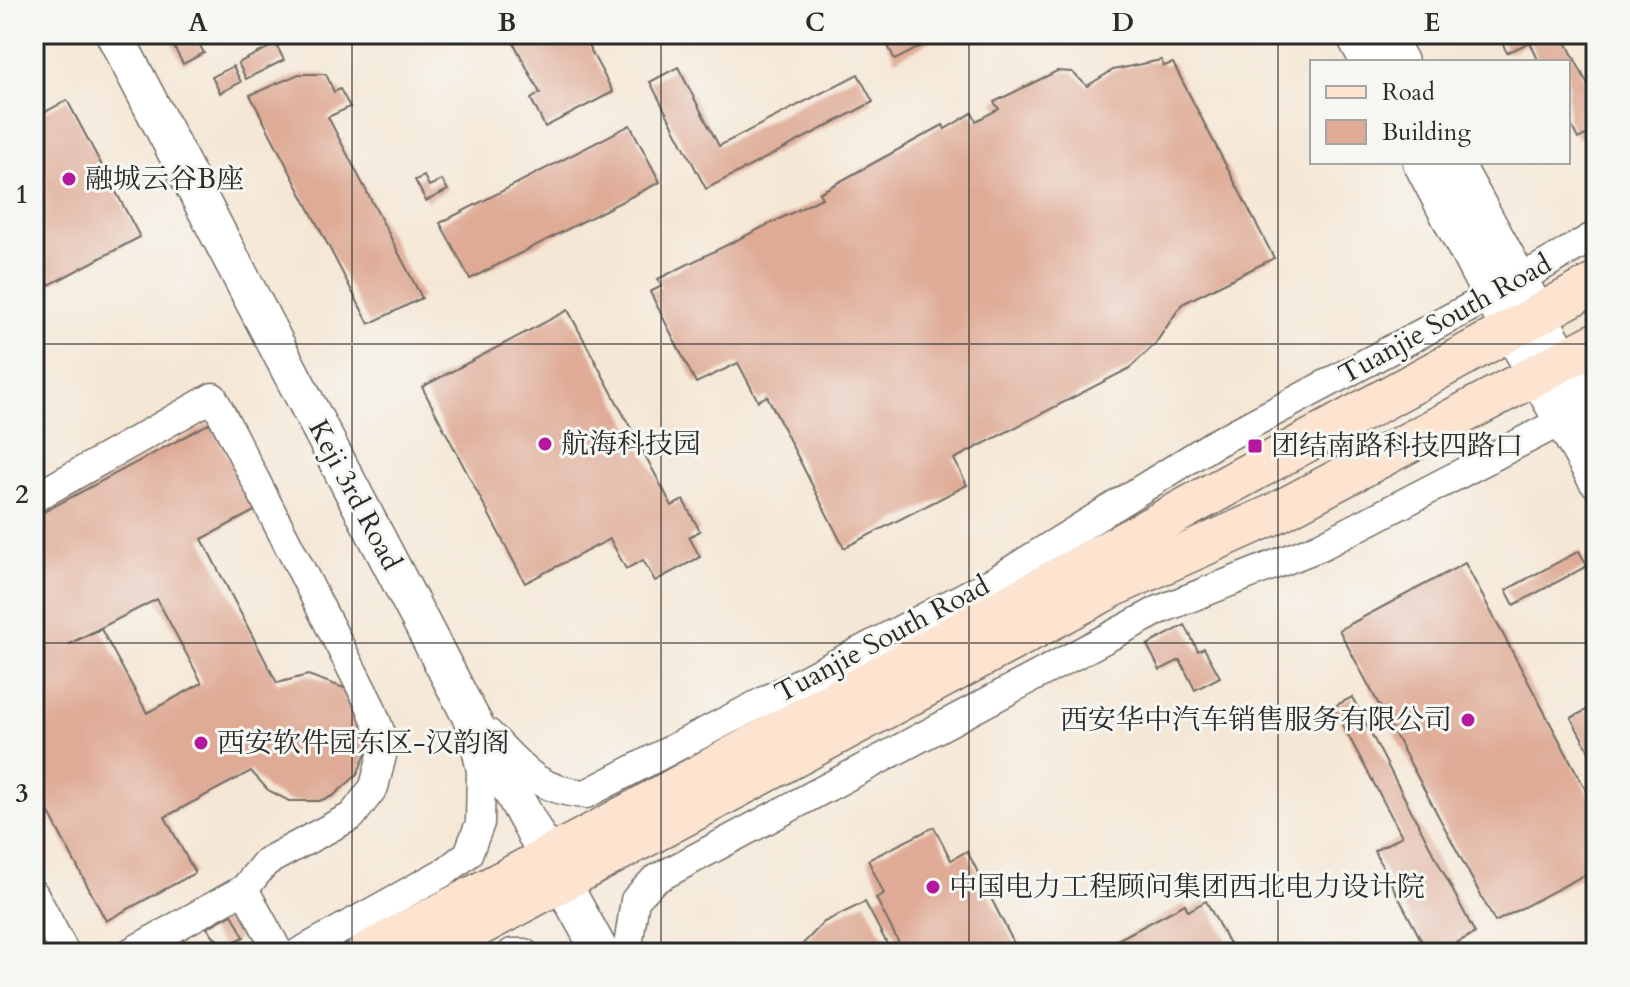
<svg xmlns="http://www.w3.org/2000/svg" width="1630" height="987" viewBox="0 0 1630 987" font-family="Cardo,'Noto Serif SC',serif">
<style>
.building{fill:#dfab96;fill-rule:evenodd}
.lines{fill:none;stroke-linecap:round;stroke-linejoin:round}
.minor-casing{stroke:#726d66;stroke-width:31}
.tertiary-casing{stroke:#726d66;stroke-width:39}
.secondary-casing{stroke:#726d66;stroke-width:43}
.minor{stroke:#fff;stroke-width:28}
.tertiary{stroke:#fff;stroke-width:36}
.secondary{stroke:#fde4d0;stroke-width:40}
.grid{fill:none;stroke:#2b2b2b;stroke-width:2;stroke-opacity:0.55}
.poi-dot{fill:#b5179e;stroke:#f6f6f2;stroke-width:3}
.labels{text-anchor:middle;dominant-baseline:central;stroke-width:6;stroke-linejoin:round;paint-order:stroke}
.poi-label{font-size:28px;fill:#2b2b2b;stroke:#f6f6f2;text-anchor:start}
.street-label{font-size:28px;fill:#2b2b2b;stroke:#f6f6f2}
.neatline{fill:none;stroke:#2b2b2b;stroke-width:3}
.grid-label{font-size:26px;text-anchor:middle;font-weight:bold;fill:#2b2b2b}
</style>
<rect width="100%" height="100%" fill="#f6f6f2"/>
<filter id="ink" filterUnits="userSpaceOnUse"><feTurbulence type="fractalNoise" baseFrequency=".0125" numOctaves="2"/><feDisplacementMap in="SourceGraphic" scale="16" xChannelSelector="R" yChannelSelector="G"/><feConvolveMatrix kernelMatrix="1 2 1 2 8 2 1 2 1" color-interpolation-filters="sRGB"/></filter>
<filter id="wash" filterUnits="userSpaceOnUse"><feTurbulence type="fractalNoise" baseFrequency=".006" numOctaves="4" result="noise"/><feDisplacementMap in="SourceGraphic" scale="32" xChannelSelector="R" yChannelSelector="G"/><feGaussianBlur stdDeviation="1.8" result="paint"/><feColorMatrix in="noise" values="0 0 0 0 0 0 0 0 0 0 0 0 0 0 0 0 0 1.4 0 .05"/><feComposite in="paint" operator="in"/></filter>
<g filter="url(#wash)">
<rect width="100%" height="100%" fill="#f5e7d5"/>
<g id="blocks">
<g class="building">
<polygon points="167,34 194,34 204,53 183,64"/>
<polygon points="509,34 582,34 613,92 545,127 531,99 540,93"/>
<polygon points="882,34 945,34 895,60"/>
<polygon points="1498,34 1562,34 1596,101 1596,130 1578,139 1568,119 1568,62 1539,62 1530,42 1507,53"/>
<polygon points="1587,34 1596,34 1596,50"/>
<polygon points="276,44 284,60 246,79 238,63"/>
<polygon points="1161,60 1164,66 1173,63 1274,258 1182,304 1155,344 1130,368 954,459 967,485 844,548 767,396 758,401 738,363 696,383 650,292 662,286 658,279 822,198 819,193 943,125 945,129 972,113 976,121 999,109 994,102 1057,71 1072,72 1087,86 1113,70"/>
<polygon points="233,66 241,82 220,93 212,77"/>
<polygon points="678,67 719,146 858,74 873,102 706,189 650,82"/>
<polygon points="299,74 326,74 334,92 340,89 350,107 328,117 422,298 369,324 250,95"/>
<polygon points="67,100 140,237 34,293 34,118"/>
<polygon points="630,125 660,182 470,279 440,223"/>
<polygon points="424,176 429,186 442,180 448,190 426,201 415,180"/>
<polygon points="568,310 672,506 683,500 700,531 689,537 700,557 655,581 643,560 626,569 610,539 525,583 422,387"/>
<path d="M210,423L256,510L202,539L277,683L308,675L347,689L367,724L368,748L357,775L333,796L319,801H289L268,790L251,771L165,817L195,873L106,921L34,785V517ZM157,599L202,683L147,713L101,629L69,644Z"/>
<polygon points="1579,551 1587,566 1514,605 1506,590"/>
<polygon points="1465,563 1596,809 1596,869 1495,922 1339,630"/>
<polygon points="1185,625 1198,651 1204,648 1220,677 1195,690 1180,660 1160,670 1147,645"/>
<polygon points="1352,697 1475,933 1438,953 1428,953 1374,851 1402,836 1333,707"/>
<polygon points="1596,705 1596,764 1571,718"/>
<polygon points="934,827 951,860 967,851 1019,953 904,953 876,898 884,894 868,860"/>
<polygon points="1206,901 1234,953 1093,953 1185,904 1188,911"/>
<polygon points="865,902 892,953 794,953 824,922"/>
<polygon points="232,914 244,937 223,947 207,928"/>
</g>
</g>
</g>
<g filter="url(#ink)">
<use href="#blocks" fill-opacity="0" stroke="#726d66" stroke-width="2"/>
<g class="lines">
<defs>
<g id="minor">
<polyline points="34,498 213,397 370,705 385,744 374,787 352,816 266,862 244,889"/>
<path d="M488,733C521,766 536,791 586,794L996,580L1212,445L1491,296L1596,235"/>
<polyline points="34,894 65,953"/>
<polyline points="129,953 244,889 279,953"/>
<polyline points="298,953 446,871 468,854 480,823 481,771 473,734"/>
<polyline points="512,953 524,953"/>
<polyline points="627,953 635,900 654,880 1159,610 1319,547 1579,412"/>
</g>
<g id="tertiary">
<polyline points="114,34 469,714 601,953"/>
<polyline points="1354,34 1369,62"/>
<polyline points="1385,34 1400,62"/>
<polyline points="1421,162 1491,296 1596,479"/>
<polyline points="1454,162 1596,419"/>
</g>
<g id="secondary">
<polyline points="366,953 601,829 1596,283"/>
<polyline points="428,953 1114,586 1272,515 1596,343"/>
</g>
</defs>
<use href="#minor" class="minor-casing"/>
<use href="#tertiary" class="tertiary-casing"/>
<use href="#secondary" class="secondary-casing"/>
<use href="#minor" class="minor"/>
<use href="#tertiary" class="tertiary"/>
<use href="#secondary" class="secondary"/>
</g>
</g>
<path class="grid" d="M352,34V953M661,34V953M969,34V953M1278,34V953M34,344H1596M34,643H1596"/>
<g class="poi-dot">
<circle cx="69" cy="179" r="8"/>
<circle cx="545" cy="444" r="8"/>
<rect x="1247" y="438" width="16" height="16" rx="4"/>
<circle cx="1468" cy="720" r="8"/>
<circle cx="201" cy="743" r="8"/>
<circle cx="933" cy="887" r="8"/>
</g>
<g class="labels">
<g class="poi-label">
<text x="85" y="179">融城云谷B座</text>
<text x="561" y="444">航海科技园</text>
<text x="1271" y="446">团结南路科技四路口</text>
<text x="1452" y="720" text-anchor="end">西安华中汽车销售服务有限公司</text>
<text x="217" y="743">西安软件园东区-汉韵阁</text>
<text x="949" y="887">中国电力工程顾问集团西北电力设计院</text>
</g>
<g class="street-label">
<text transform="translate(1445 319) rotate(-29)">Tuanjie South Road</text>
<text transform="translate(355 495) rotate(62)">Keji 3rd Road</text>
<text transform="translate(882 639) rotate(-28)">Tuanjie South Road</text>
</g>
</g>
<rect width="1630" height="987" fill="none" stroke="#f6f6f2" stroke-width="88"/>
<rect x="1310" y="60" width="260" height="104" fill="#f6f6f2" stroke="#a5a5a2" stroke-width="2"/>
<rect x="1326" y="86" width="40" height="12" fill="#fde4d0" stroke="#a5a5a2" stroke-width="2"/>
<text x="1382" y="100" font-size="24" fill="#2b2b2b">Road</text>
<rect x="1326" y="120" width="40" height="24" fill="#dfab96" stroke="#a5a5a2" stroke-width="2"/>
<text x="1382" y="140" font-size="24" fill="#2b2b2b">Building</text>
<rect x="44" y="44" width="1542" height="899" class="neatline"/>
<g class="grid-label">
<text x="198" y="31">A</text>
<text x="507" y="31">B</text>
<text x="815" y="31">C</text>
<text x="1123" y="31">D</text>
<text x="1432" y="31">E</text>
<text x="22" y="203">1</text>
<text x="22" y="503">2</text>
<text x="22" y="802">3</text>
</g>
</svg>
